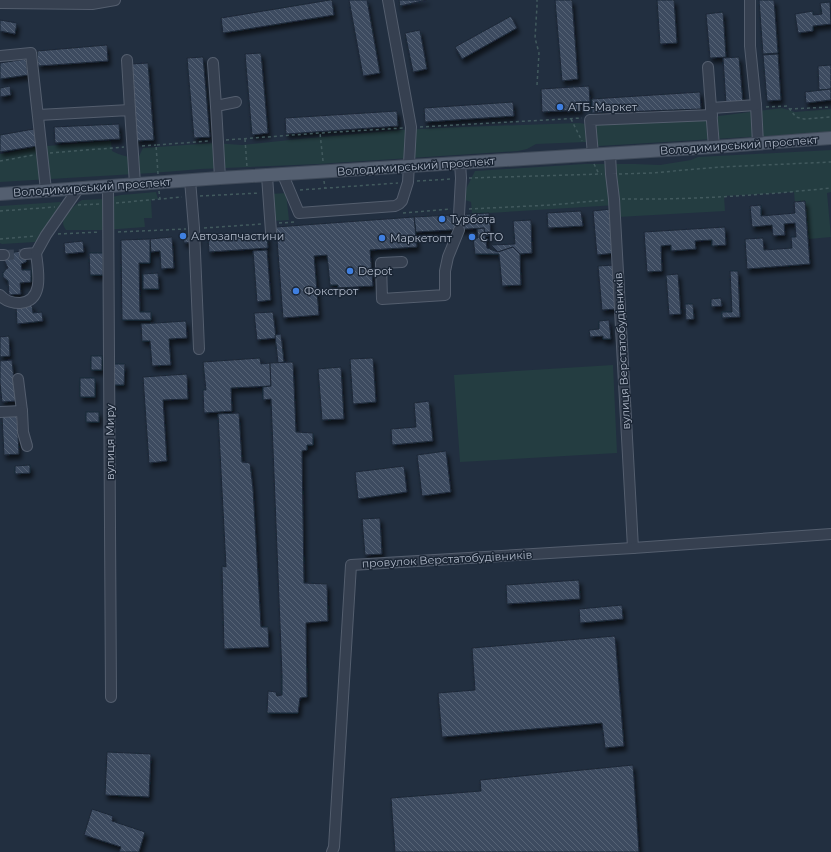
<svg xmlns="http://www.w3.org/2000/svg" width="831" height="852" viewBox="0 0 831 852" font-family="Montserrat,sans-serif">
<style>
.green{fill:#243d41}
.building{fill:url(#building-back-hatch);stroke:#1d2837;filter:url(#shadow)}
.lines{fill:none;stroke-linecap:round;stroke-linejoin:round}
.minor-tunnel{stroke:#384455;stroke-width:10;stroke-dasharray:10 5;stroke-linecap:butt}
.minor-casing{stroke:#545e6e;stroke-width:12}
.major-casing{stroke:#3f4a59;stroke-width:14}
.path{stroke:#425a5e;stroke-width:1.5;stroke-dasharray:3 3;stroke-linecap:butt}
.minor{stroke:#364050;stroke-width:10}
.major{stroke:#545f70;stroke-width:12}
.shop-dot{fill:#3f7fe0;stroke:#1b2635;stroke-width:1.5}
.labels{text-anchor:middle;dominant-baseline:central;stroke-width:3;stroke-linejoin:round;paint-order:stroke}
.poi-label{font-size:11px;fill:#b2bbcb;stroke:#1b2635;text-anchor:start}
.street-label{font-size:11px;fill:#b2bbcb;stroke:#1b2635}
</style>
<defs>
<pattern id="building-back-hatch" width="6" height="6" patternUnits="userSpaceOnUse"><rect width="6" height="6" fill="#3d4b60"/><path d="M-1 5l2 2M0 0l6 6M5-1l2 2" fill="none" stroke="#576375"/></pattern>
<filter id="shadow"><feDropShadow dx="2.5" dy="4.5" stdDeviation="2" flood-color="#0009"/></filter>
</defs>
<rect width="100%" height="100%" fill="#222f40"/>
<g class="green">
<path d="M782,108L795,112L831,109V132L599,146L591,145L586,142L536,144L527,149L518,151L318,164L201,169L152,173L0,182V154L13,152L34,147L111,141L112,151C122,156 129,158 139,156L143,148L214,143L242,145L299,139L400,130L461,127L579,123L593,125L703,118Z"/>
<polygon points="831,150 831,192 827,193 831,237 798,240 794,192 724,196 725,211 618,217 617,205 472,214 471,202 465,200 464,193 475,171 584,164 635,164 660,165 691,160 698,157"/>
<path d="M156,192L158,199L151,200L152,218H144L145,227L105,230H66C65,228 63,226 63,223C64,216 76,203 82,200L103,199L121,195Z"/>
<polygon points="286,193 289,220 273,221 271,194"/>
<polygon points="60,202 63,204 39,240 35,242 2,244 0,243 0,206"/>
<polygon points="613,365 617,453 460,462 454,375"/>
</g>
<g class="building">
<polygon points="330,0 332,0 334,15 223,33 221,18"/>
<polygon points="349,0 367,0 380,73 363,76"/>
<polygon points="399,0 427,0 400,6"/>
<polygon points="555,0 572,0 578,79 562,81"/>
<polygon points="657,0 674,0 677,43 660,44"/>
<polygon points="759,0 774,0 778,53 763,54"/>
<polygon points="830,2 831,24 813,26 813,31 798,33 795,14 813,11 813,15 822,14 820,3"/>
<polygon points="723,12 726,57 710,58 706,14"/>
<polygon points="511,16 517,28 462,59 455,47"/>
<polygon points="0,20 17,23 15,34 0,31"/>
<polygon points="420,30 427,69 413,72 405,33"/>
<polygon points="107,45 108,61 38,66 37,51"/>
<polygon points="261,53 268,133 252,135 245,54"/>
<polygon points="778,54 781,100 767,101 763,55"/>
<polygon points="203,57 210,137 194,138 187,58"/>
<polygon points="739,57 743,103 726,104 723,58"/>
<polygon points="26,59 28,75 0,79 0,63"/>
<polygon points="148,63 154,140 136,141 131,64"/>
<polygon points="831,65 831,89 819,90 818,66"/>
<polygon points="10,86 11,95 0,97 0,88"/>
<polygon points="589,86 590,102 580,102 581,110 542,112 541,89"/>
<polygon points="831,89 831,100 806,103 805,92"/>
<polygon points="700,92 701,109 592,113 592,99"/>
<polygon points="513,102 514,116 425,122 424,108"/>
<polygon points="397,111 398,126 286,134 285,118"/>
<polygon points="119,124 120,139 55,143 54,127"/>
<polygon points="34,129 37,146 0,152 0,135"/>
<polygon points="805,201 810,264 747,269 745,239 763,238 764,250 792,248 791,237 796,237 795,223 784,224 785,235 773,236 772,225 752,227 750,206 761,205 761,216 795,213 794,202"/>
<polygon points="611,209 615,253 597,255 593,211"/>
<polygon points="581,211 583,226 548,228 547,213"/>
<polygon points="489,213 491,235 485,237 484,228 416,232 414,217"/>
<polygon points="414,217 417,247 370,250 373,286 338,288 338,285 330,285 327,255 314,256 319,315 283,318 276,227"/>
<polygon points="531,220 532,253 520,254 513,247 498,252 491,245 515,244 513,221"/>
<polygon points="725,227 726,245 712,246 712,240 695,241 696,249 671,251 671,245 661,246 662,271 647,272 644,232"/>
<polygon points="484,228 487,248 498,252 513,247 520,254 521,285 502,286 499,254 475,254 473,238 478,238 477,229"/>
<polygon points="267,233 268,248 209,252 208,237"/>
<polygon points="197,236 197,242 184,243 183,237"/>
<polygon points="172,237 174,268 161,269 160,251 151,252 150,239"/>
<polygon points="150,239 150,263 139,263 140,312 151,312 151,320 122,320 121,240"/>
<polygon points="83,241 84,252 65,254 64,243"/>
<polygon points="267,250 271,300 257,302 253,251"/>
<polygon points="20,251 23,252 27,257 27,259 26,262 21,264 22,270 31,270 31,282 20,283 21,294 9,295 8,281 3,277 3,273 6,269 8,268 4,260 5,254"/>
<polygon points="89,253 103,253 103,275 90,275"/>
<polygon points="615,265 618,309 602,310 598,266"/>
<polygon points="730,271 738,271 740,317 722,318 722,312 732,312"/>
<polygon points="158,273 159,289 143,289 143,274"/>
<polygon points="678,274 681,314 669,315 666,275"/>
<polygon points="721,298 722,306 711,307 711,299"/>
<polygon points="685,304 693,304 694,319 686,320"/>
<polygon points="32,305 33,313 42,312 43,321 17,324 16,306"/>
<polygon points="273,312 276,338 257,340 254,313"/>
<polygon points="609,320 611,339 603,339 603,336 590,337 589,330 599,329 599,321"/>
<polygon points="186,321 187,338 169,339 171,365 152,366 150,341 142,341 141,324"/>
<polygon points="281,334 284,362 278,363 275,335"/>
<polygon points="9,336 10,356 0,357 0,337"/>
<rect x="91" y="356" width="11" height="14"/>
<polygon points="260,358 261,364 270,363 271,386 231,388 232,411 204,413 203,390 206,390 203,362"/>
<polygon points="373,358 376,402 353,404 350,359"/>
<polygon points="12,360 16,401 2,402 0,383 0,361"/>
<polygon points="293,362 296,432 313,433 313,445 307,445 307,450 302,451 304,583 327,584 328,621 306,623 307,697 300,698 298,713 267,713 268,691 276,692 277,696 282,695 282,675 271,399 263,400 263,387 271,386 270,363"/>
<polygon points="114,364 125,364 124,385 113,385"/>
<polygon points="341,367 344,419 322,420 318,369"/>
<polygon points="187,374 188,399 163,400 167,461 149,463 143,377"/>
<rect x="80" y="378" width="15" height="19"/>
<polygon points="429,401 433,441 392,445 391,429 416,427 414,403"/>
<rect x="86" y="412" width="13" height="10"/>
<polygon points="239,413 242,462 250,463 253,489 261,627 268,627 269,647 224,649 222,566 226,567 218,414"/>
<polygon points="17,415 19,454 4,455 2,416"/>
<polygon points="446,451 451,492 422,496 417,455"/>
<polygon points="30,465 30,473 15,474 15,466"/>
<polygon points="404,466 407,492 358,499 355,472"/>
<polygon points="380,518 382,554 365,555 362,519"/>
<polygon points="579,580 580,599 507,604 506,585"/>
<polygon points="622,605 623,619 580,623 579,609"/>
<polygon points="615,636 624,746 605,748 602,723 442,737 438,693 475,690 472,648"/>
<polygon points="107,752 151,754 149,797 105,795"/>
<polygon points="633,765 639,852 395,852 391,798 481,791 480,780"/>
<polygon points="92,809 113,816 112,821 145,832 139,852 119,852 121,847 84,835"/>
</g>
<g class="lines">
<g class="minor-tunnel">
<polyline points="459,215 459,230"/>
<polyline points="4,255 25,254"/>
</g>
<defs>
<g id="minor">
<polyline points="0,3 92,4 115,0"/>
<polyline points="0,56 31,53 46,190"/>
<polyline points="127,60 130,110"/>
<polyline points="213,63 216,106"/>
<polyline points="708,67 711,108"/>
<polyline points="756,105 758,144"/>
<polyline points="38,115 130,110 135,184"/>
<polyline points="714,147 711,108 756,105 750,46 750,0"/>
<polyline points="610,154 611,174 614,199 633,548"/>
<polyline points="593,155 590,120 712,115"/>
<polyline points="283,175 299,213 395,206 399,204 402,201 408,182 411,127 388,0"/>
<polyline points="267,176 271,232"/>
<polyline points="220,178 216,106 236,102"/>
<polyline points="190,180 194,228 199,349"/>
<polyline points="108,186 111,697"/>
<polyline points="459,215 461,178 460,163"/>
<polyline points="25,254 36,253 46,235 78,189"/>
<polyline points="0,255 4,255"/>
<polyline points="402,262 381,263 382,299 445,295 445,271 448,257 459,230"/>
<path d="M0,295C5,301 12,303 20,303C45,301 38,270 36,253"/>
<polyline points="18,379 22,411 23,432 27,446"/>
<polyline points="0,412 22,411"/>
<polyline points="332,852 334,847 351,565 633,548 831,534"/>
</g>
<polyline id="major" points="0,194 220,178 714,147 831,138"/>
</defs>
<use href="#minor" class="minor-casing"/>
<use href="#major" class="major-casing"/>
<g class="path">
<polyline points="537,85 539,53 535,38 537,6 537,0"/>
<polyline points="766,107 787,106 796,117 804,119 831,117"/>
<polyline points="789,109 831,107"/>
<polyline points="571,119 582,141"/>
<polyline points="420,127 582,118"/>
<polyline points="245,139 247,167"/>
<polyline points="226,140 320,133"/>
<polyline points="142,146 156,145"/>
<polyline points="50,153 124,147"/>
<polyline points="0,161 34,155"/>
<polyline points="323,161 320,133 403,128"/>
<polyline points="594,164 599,174"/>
<polyline points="158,174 156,145 209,141"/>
<polyline points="619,174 651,173 721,167 831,162"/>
<polyline points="469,178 602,174"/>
<polyline points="324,181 325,188"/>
<polyline points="417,181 452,179"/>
<polyline points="300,190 398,183"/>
<polyline points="159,191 160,199"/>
<polyline points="200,196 260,193"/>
<path d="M622,199C692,200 762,195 831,188"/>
<polyline points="116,203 182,197"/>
<polyline points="78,205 99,204"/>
<polyline points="469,209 551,205 605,200"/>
<polyline points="0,211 55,207"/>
<polyline points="403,213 451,209"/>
<polyline points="279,223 296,222"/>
<polyline points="204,228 262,224"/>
<polyline points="118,232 186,229"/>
<polyline points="58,234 100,232"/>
<polyline points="0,239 36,236"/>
</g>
<use href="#minor" class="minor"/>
<use href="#major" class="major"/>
</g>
<g class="shop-dot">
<circle cx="560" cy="107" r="4"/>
<circle cx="442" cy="219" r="4"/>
<circle cx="183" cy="236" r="4"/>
<circle cx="472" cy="237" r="4"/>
<circle cx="382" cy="238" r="4"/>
<circle cx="350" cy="271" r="4"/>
<circle cx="296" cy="291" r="4"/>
</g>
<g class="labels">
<g class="poi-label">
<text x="568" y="107">АТБ-Маркет</text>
<text x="450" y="219">Турбота</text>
<text x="191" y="236">Автозапчастини</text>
<text x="480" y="237">СТО</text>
<text x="390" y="238">Маркетопт</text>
<text x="358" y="271">Depot</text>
<text x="304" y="291">Фокстрот</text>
</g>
<g class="street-label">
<text transform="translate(739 145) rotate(-4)">Володимирський проспект</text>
<text transform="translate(416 166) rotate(-4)">Володимирський проспект</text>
<text transform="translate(92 187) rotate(-4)">Володимирський проспект</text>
<text transform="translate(622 351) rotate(-93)">вулиця Верстатобудівників</text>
<text transform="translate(110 442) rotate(-90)">вулиця Миру</text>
<text transform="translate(447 559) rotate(-3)">провулок Верстатобудівників</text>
</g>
</g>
</svg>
